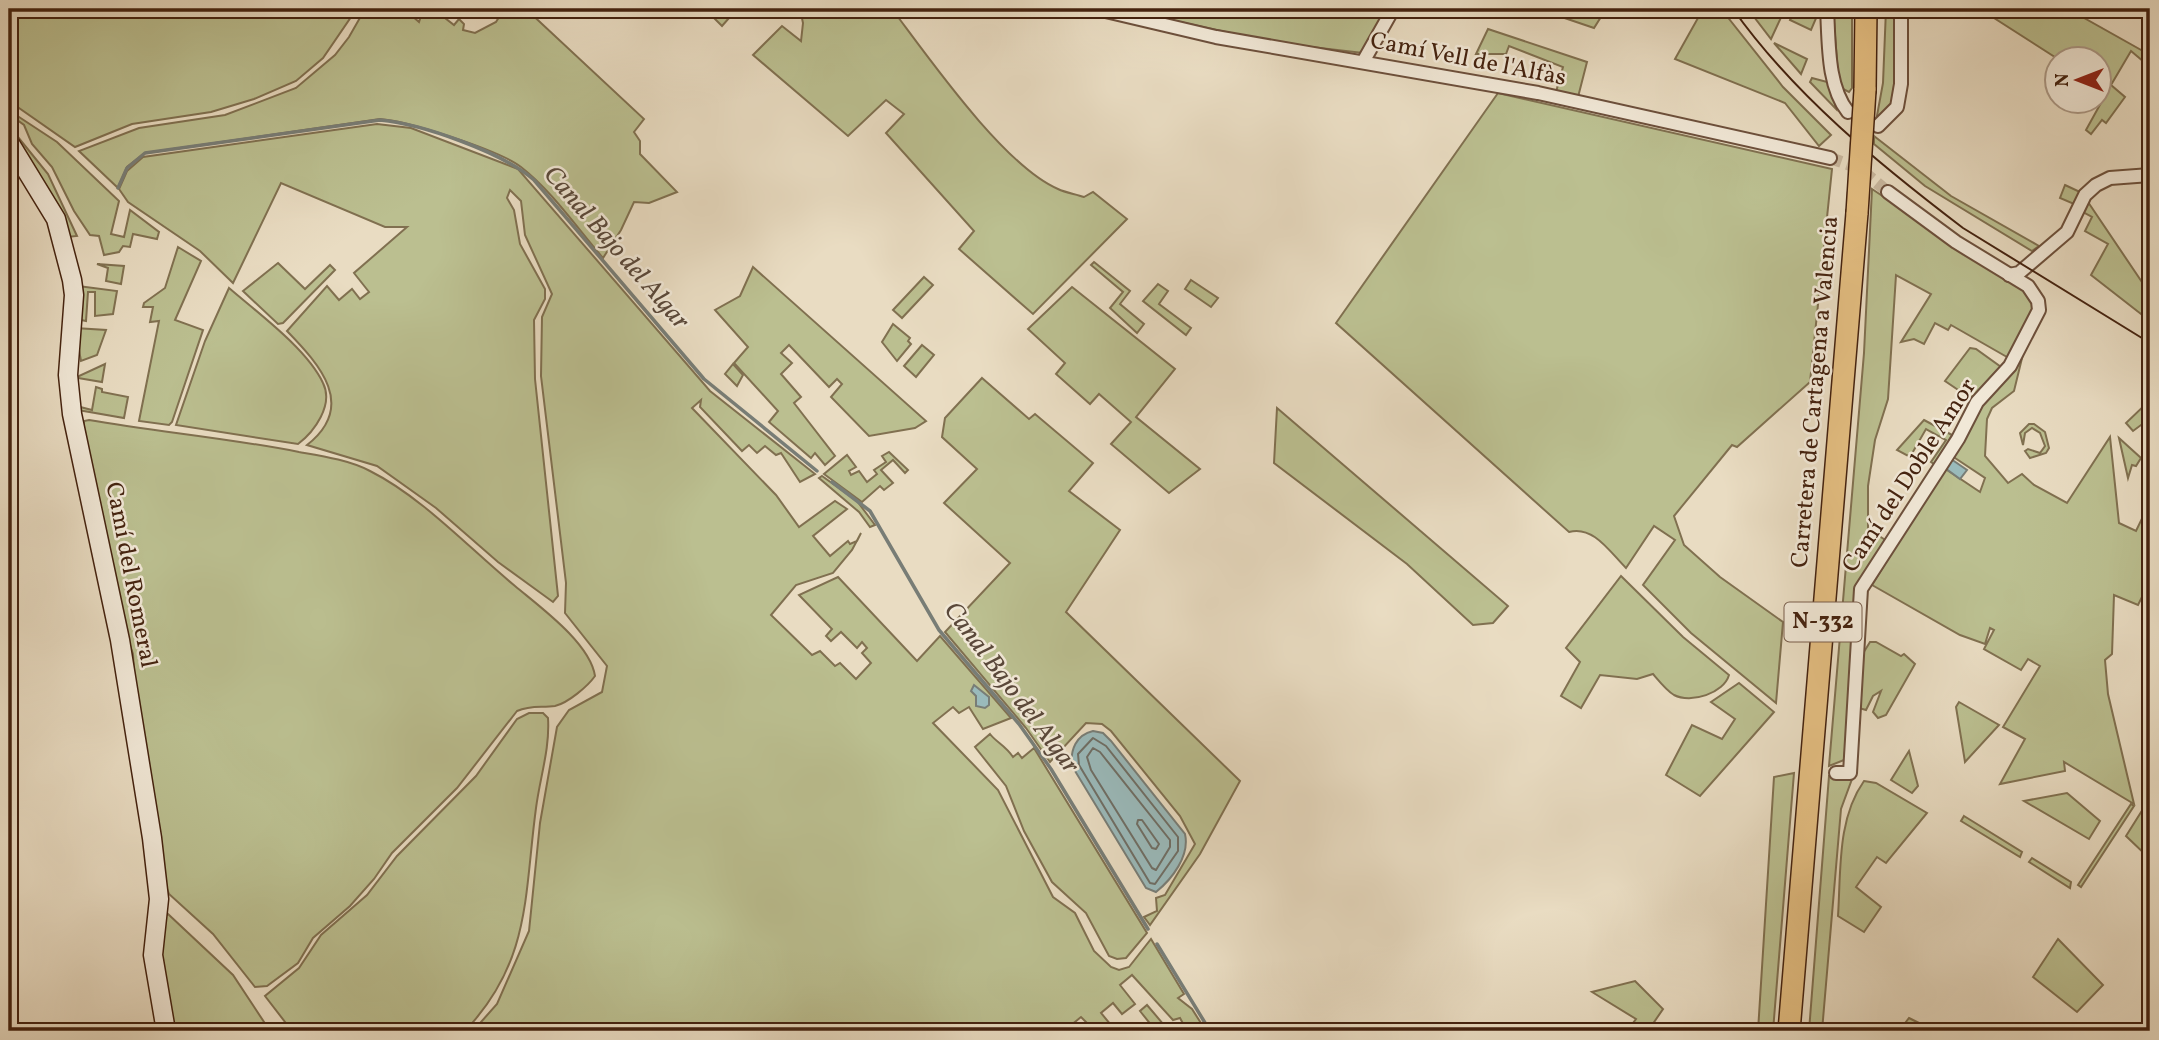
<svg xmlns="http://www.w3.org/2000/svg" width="2159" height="1040" viewBox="0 0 2159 1040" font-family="Vollkorn,serif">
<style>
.green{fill:#bbbf90;stroke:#807050;stroke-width:2}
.water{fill:#9ababb;stroke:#787d76;stroke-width:2}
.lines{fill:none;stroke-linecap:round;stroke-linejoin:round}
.shore{stroke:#6f6e65;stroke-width:2}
.stream{stroke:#787d76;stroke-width:3.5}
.street-tunnel{stroke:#c8b79e;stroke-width:12;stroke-dasharray:12 6;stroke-linecap:butt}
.street-casing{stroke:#6d503c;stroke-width:16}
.secondary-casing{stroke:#44220f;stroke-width:21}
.highway-casing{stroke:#44220f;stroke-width:24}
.street{stroke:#f1e8d7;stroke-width:12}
.secondary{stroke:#f1e8d7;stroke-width:18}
.highway{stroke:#e4be81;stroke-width:21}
.tram{stroke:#44220f;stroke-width:2}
.highway-bridge-casing{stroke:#44220f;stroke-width:24;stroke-linecap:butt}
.highway-bridge{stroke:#e4be81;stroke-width:21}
.labels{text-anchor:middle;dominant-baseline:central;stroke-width:5;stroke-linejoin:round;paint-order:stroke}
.shield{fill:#f1e8d7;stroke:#785d4b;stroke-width:2}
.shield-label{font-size:23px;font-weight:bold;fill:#44220f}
.street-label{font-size:24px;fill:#44220f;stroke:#f1e8d7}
.water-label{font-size:26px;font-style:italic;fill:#5a483a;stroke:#f1e8d7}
</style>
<rect width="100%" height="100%" fill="#e9dcc2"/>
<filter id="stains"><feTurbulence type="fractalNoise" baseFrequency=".00286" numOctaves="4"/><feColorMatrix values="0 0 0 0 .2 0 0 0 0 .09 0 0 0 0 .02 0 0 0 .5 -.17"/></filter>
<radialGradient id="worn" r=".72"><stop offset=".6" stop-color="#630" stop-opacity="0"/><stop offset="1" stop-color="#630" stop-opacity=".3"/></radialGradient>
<g class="green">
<polygon points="18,9 353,9 351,17 323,58 296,81 254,99 211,112 132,124 75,147 9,101 9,16"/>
<path d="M361,9H404L419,22L420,19L409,9H437L436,11L454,25L459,19L464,24L463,30L475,33L496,22L504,9H526L644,119L634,132L640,141V154L677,192L649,203L634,202L621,230L603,258C577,228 552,191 521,167C499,150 408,121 380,119L145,153L127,167L118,188L79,151L139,128L225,115L296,88L335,55L349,37L361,16Z"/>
<polygon points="705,9 737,9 722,26"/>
<path d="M800,9H892C929,58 1004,166 1058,189C1066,193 1076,194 1084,197L1093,192L1127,219L1033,314L959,249L974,231L886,133L904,114L886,100L848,136L753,55L782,26L801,41L803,23Z"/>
<polygon points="1179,9 1388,9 1363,53 1277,43 1171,20"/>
<polygon points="1538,9 1606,9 1594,28"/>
<polygon points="1703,9 1715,15 1722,10 1783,87 1831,135 1819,146 1785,103 1675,59"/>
<polygon points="1748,9 1785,9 1771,39"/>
<polygon points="1795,9 1804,9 1817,16 1811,30 1790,20"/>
<polygon points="1833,9 1852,9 1852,88 1849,92 1839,87"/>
<polygon points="1886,9 1899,9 1899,81 1890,110 1876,121 1883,83"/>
<polygon points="1980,9 2068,9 2150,55 2150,67 2131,51 2111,85 2125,97 2106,123 2102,120 2091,134 2086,130 2107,92 2100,87 2100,60 2058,59"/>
<polygon points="1488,29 1587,62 1578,97 1556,92 1563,67 1509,46 1506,54 1476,54"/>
<polygon points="1774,43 1807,59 1801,74"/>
<polygon points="1812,78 1831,83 1836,109 1810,82"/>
<path d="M1498,93L1832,169L1810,382L1737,447L1732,445L1674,516L1684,545L1720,577L1783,622L1776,703L1691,633L1643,585L1675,540L1654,526L1626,568C1610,552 1593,525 1569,532L1336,323Z"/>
<polygon points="16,115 57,142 119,201 111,234 124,237 130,210 159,232 157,239 133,234 130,247 123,246 119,252 104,255 99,236 90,235 74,211 52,167 32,144 24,125 13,117"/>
<path d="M377,124L411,128L518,169L710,391L815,474L800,482L781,453L776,455L765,446L757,453L749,445L742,451L700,407L701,400L692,408L776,495L799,527L835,501L847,509L813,536L830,556L848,541L850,544L857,541L861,533L852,550L833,573L796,585L771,615L812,655L820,651L835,666L840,663L856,679L871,663L862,653L867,648L862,642L857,648L841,632L831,641L826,636L832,629L799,595L838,577L917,661L940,636L1011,718L983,729L969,707L959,713L953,707L933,723L998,790L1053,897L1075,913L1094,951L1111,967L1119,970L1129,967L1151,939L1184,994L1178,998L1192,1009L1206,1031H1187L1180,1018L1173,1020L1132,975L1120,985L1135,1004L1122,1014L1113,1003L1101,1013L1116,1031H1095L1081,1017L1064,1031H473L497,1004L529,931L540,823L557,727L569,710L602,692L607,666L565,613L566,583L541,376L542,317L552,294L525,235L521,201L510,190L507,198L514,210L520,244L545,289V299L534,320L535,379L558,596L553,602L498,562L436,508L377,466L307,445C357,406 320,365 287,331L327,286L339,300L352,289L360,299L369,292L354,273L407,227H385L281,183L233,283L200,251L128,202L119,189L127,171L143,157Z"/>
<polygon points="9,126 48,174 77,236 67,237 35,169 9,133"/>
<polygon points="1874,136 1951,196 2039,246 2032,251 1925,186 1874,144"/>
<polygon points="2065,185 2080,192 2074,204 2060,198"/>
<polygon points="1872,189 2026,292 2034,308 2011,356 2007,357 1951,325 1948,330 1935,323 1924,344 1914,339 1901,342 1931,294 1896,275 1888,399 1875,440 1868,486 1868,529 1887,541 1862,578 1844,760 1829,766 1864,353"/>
<polygon points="2088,202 2150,294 2150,321 2091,275 2108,244 2085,231 2092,217 2083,212"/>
<polygon points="178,247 201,261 175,320 203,330 172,422 169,425 139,421 159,321 150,322 153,307 143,307 144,303 165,288"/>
<polygon points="1094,262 1130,291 1120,304 1144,324 1137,333 1110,308 1123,292 1091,265"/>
<polygon points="278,263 305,289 330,265 335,270 283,323 278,324 243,291"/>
<polygon points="97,264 124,266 121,284 106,281 108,268"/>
<polygon points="753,267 926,421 915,428 869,436 831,397 842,384 837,379 829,387 789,345 781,353 792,363 781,374 801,397 794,403 835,456 825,465 815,453 811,458 769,422 778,411 734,363 748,347 715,310 740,296"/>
<polygon points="924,277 933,285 902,318 893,310"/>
<polygon points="1191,280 1218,298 1211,307 1185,289"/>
<polygon points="1158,284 1168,291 1159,304 1191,328 1186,335 1143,301"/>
<polygon points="78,286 117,291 113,314 95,316 95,292 88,292 86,321 76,319"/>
<polygon points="1072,287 1175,369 1136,417 1200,469 1169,493 1111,444 1131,422 1099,394 1090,404 1056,374 1065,363 1028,329"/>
<path d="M229,288C258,313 307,349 323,383C334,405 314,432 298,444L176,425L205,341Z"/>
<polygon points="893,324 910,338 908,341 911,344 897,361 882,342"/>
<polygon points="75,328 106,330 97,355 81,361"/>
<polygon points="922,345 934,355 916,377 904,366"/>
<polygon points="1970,348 1976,349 2001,367 1973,400 1945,381"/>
<polygon points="2024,350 2014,391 1992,408 1987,419 1985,456 2008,483 2022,474 2034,485 2067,503 2110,437 2119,523 2136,531 2150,502 2150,581 2138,605 2114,595 2112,654 2105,660 2108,694 2134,804 2064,762 2065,771 2000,784 2025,739 2003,727 2040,666 2028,659 2021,670 1984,649 1994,630 1990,628 1985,644 1960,635 1872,585 1944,468 1980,492 1985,478 1952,456 1979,405"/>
<polygon points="105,364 102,382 78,378 79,376"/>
<polygon points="733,364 743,375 737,386 725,374"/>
<polygon points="982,378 1029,419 1035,414 1093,463 1069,491 1120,530 1066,612 1240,781 1200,854 1150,925 1144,917 1157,911 1156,898 1165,895 1195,844 1180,816 1111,731 1102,724 1086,723 1050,762 1026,728 945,632 1010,563 944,503 977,469 942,437 945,418"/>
<polygon points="96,387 102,389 102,392 128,397 124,418 78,410 80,407 92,410"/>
<polygon points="2150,400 2150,428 2141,425 2133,431 2126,423"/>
<polygon points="1277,408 1508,606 1493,623 1473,625 1407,564 1274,463"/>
<path d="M89,420C158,432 229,438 299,452C322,456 349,460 370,471C422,497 470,549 515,586C540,607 590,643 595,676C588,686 568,703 555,706C542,708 531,705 517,711L457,788L392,853L374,879L350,906L313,938L298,963L267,986L255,987L213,934L169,894L164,882L135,689L133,654L123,625L83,431L84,421Z"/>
<polygon points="1924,420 1952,435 1949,440 1953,442 1937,466 1931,462 1946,440 1926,429 1910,457 1897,450"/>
<polygon points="2029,424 2034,424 2045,432 2049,448 2046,453 2030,458 2025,451 2028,449 2040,453 2045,446 2040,433 2032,428 2025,433 2023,445 2020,433"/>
<polygon points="2119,438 2141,458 2136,466 2132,465 2128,478"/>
<polygon points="889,452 908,470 905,473 893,460 881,470 893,483 884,490 880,486 862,502 824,474 847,455 856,467 849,471 851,475 859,471 867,482 877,474 874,470 886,462 882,456"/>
<polygon points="822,476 857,501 875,525 870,527 859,512 819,478"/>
<path d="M1621,576L1683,637L1729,675C1724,693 1691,704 1674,695C1667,691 1659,681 1653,674L1637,679L1600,675L1581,708L1561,696L1580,662L1566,648Z"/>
<polygon points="1870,642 1876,642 1901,656 1904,654 1915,664 1886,715 1878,718 1873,712 1881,691 1873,696 1866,710 1859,708 1862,655"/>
<polygon points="1739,683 1774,712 1700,796 1666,775 1692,725 1722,739 1735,719 1711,702"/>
<polygon points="1959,702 1999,725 1965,762 1956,707"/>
<path d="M529,713H543L548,718C550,749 540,777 536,808C524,897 531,961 465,1031H292L265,996L299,968L321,935L367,895L397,856L476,776L517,719Z"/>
<path d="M990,734C997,743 1005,745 1013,757L1018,753L1022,758L1034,748L1147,933L1126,958L1117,959L1109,956L1086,913L1052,882L1024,831L1006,786L975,747Z"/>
<polygon points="1909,751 1918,786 1912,793 1891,780"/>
<polygon points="1794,773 1773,1031 1758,1031 1774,777"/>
<polygon points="1829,776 1852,779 1841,809 1822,1031 1809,1031"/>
<path d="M1864,781L1876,783L1927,813L1886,863L1877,857L1856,887L1881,907L1864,932L1838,916C1841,871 1837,819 1864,781Z"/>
<polygon points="2067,793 2100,821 2089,839 2024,801"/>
<polygon points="2131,804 2134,806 2081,887 2078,885"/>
<polygon points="2143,809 2146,813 2150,810 2150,859 2126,836"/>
<polygon points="1964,816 2022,852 2020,857 1961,821"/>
<polygon points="2032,858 2071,882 2070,888 2029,862"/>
<path d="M168,914L233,975L270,1031H176C159,996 160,957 161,919Z"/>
<polygon points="2058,939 2103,985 2077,1012 2033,977"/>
<polygon points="1635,981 1663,1009 1648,1031 1627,1031 1636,1019 1592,992"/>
<polygon points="1147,1005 1164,1025 1164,1031 1156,1031 1140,1011"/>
<polygon points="1909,1018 1935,1031 1899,1031"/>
</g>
<g class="water">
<polygon points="1951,459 1967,470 1960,479 1945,468"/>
<polygon points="974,685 989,697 989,705 985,708 976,706 976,696 971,691"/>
<path d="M1093,731L1103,733L1111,741L1185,834C1190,856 1172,879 1156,892L1146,888L1072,766C1070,750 1076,735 1093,731Z"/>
</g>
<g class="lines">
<g class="shore">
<polygon points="1093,738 1106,746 1178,837 1178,851 1155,884 1150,883 1079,765 1078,754"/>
<polygon points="1093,748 1100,752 1170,840 1170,847 1156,870 1152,868 1091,770 1087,757"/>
<polygon points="1138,820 1142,820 1159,844 1156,849 1152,848 1137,824"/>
</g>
<g class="stream">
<path d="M118,188L127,168L145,153L380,120C422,124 502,152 534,180L704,379L817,471"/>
<polyline points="832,482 870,511 939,630 1019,724 1051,769 1148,929"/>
<polyline points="1157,944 1210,1031"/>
</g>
<polyline class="street-tunnel" points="1830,158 1859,168 1888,192"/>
<defs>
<g id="street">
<polyline points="1097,9 1216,37 1538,93 1830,158"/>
<path d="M1827,9C1829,42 1827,86 1848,112"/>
<polyline points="1363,62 1393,9"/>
<polyline points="1878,126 1897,107 1901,84 1901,9"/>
<polyline points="2009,275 2019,273 2067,232 2085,195 2096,185 2110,178 2150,175"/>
<polyline points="1836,773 1850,773 1861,589 1958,439 1977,402 2010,366 2039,310 2038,301 2028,286 1956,242 1888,192"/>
</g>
<polyline id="secondary" points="9,142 56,219 72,280 74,295 68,375 72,414 120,640 152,838 159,899 153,955 166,1031"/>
<g id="highway">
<polyline points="1865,90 1866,9"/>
<polyline points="1789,1031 1857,213"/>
</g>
</defs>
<use href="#street" class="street-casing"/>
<use href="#secondary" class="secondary-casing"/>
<use href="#highway" class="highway-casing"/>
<use href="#street" class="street"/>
<use href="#secondary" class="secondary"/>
<use href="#highway" class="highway"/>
<path class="tram" d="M1733,9C1794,95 1879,164 1963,228L2150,343"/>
<defs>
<polyline id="highway-bridge" points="1857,213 1865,90"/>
</defs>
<use href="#highway-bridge" class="highway-bridge-casing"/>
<use href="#highway-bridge" class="highway-bridge"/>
</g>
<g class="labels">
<rect class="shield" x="1784.5" y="602.5" width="77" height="39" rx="5"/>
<g class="shield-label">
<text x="1823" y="622">N-332</text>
</g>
<g class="street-label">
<text transform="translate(1468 60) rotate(11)">Camí Vell de l'Alfàs</text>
<text transform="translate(1816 392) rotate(-85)">Carretera de Cartagena a Valencia</text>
<text transform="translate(1910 476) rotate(-57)">Camí del Doble Amor</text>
<text transform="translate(130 575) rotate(79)">Camí del Romeral</text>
</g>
<g class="water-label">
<text transform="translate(616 248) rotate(49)">Canal Bajo del Algar</text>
<text transform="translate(1011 688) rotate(53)">Canal Bajo del Algar</text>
</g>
</g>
<rect width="2159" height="1040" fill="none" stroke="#e9dcc2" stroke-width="35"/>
<rect x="10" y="10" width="2138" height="1019" fill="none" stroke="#44220f" stroke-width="3.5"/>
<rect x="18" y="18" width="2124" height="1005" fill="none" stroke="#44220f" stroke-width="2"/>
<g transform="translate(2078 80) rotate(270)"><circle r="33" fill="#f1e8d7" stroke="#ac9987" stroke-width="2"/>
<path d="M0-5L12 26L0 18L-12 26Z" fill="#8f2418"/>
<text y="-10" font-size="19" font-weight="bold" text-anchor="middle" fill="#44220f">N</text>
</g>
<rect width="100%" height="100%" filter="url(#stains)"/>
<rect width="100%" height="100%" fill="url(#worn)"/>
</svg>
